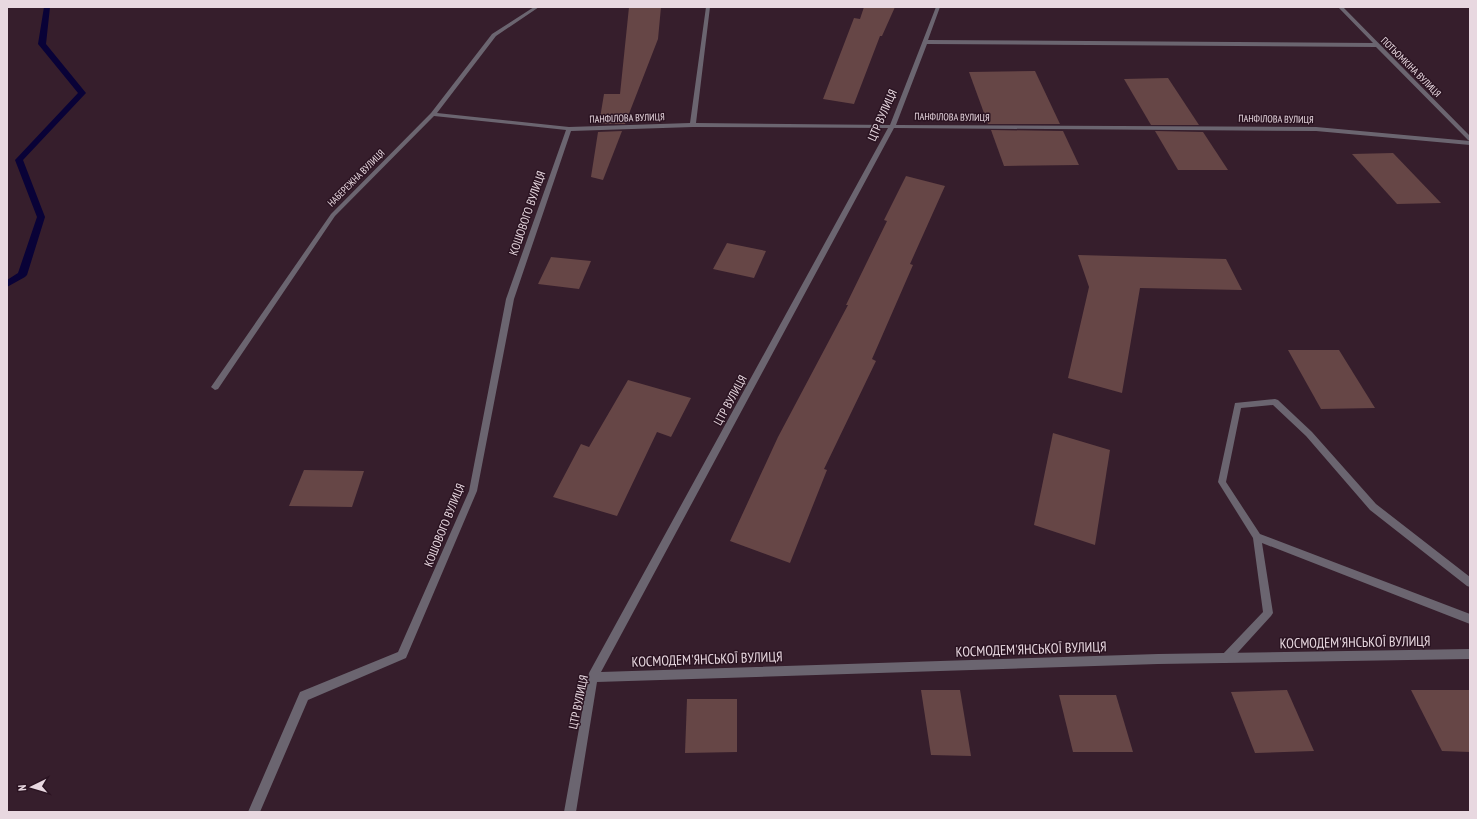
<svg xmlns="http://www.w3.org/2000/svg" width="1477" height="819" viewBox="0 0 1477 819" font-family="'PT Sans Narrow',sans-serif">
<style>
.lines{fill:none;stroke-linecap:round;stroke-linejoin:round}
.stream{fill:#090237;fill-rule:evenodd}
.building{fill:#664646}
.lane{fill:#6b6570;fill-rule:evenodd}
.street{fill:#6b6570;fill-rule:evenodd}
.labels{text-anchor:middle;dominant-baseline:central;stroke-width:3;stroke-linejoin:round;paint-order:stroke}
.far-street-label{font-size:10px;fill:#e8d8e0;stroke:#2b1422}
.street-label{font-size:12px;fill:#e8d8e0;stroke:#2b1422}
.near-street-label{font-size:14px;fill:#e8d8e0;stroke:#2b1422}
</style>
<rect width="100%" height="100%" fill="#361e2c"/>
<g class="lines">
<polygon class="stream" points="44,7 50,7 46,44 86,93 23,160 45,217 27,275 25,277 7,287 7,280 18,273 37,217 15,160 78,93 38,44"/>
</g>
<g class="building">
<polygon points="629,7 661,7 658,39 625,124 599,124 604,94 620,94"/>
<polygon points="864,7 895,7 882,36 880,36 854,104 823,99 854,18 860,19"/>
<polygon points="1035,71 1060,124 988,124 969,72"/>
<polygon points="1168,78 1199,125 1151,125 1124,79"/>
<polygon points="991,130 1063,131 1079,165 1004,166"/>
<polygon points="622,131 603,180 591,177 598,132"/>
<polygon points="1155,131 1203,132 1228,170 1178,170"/>
<polygon points="1393,153 1441,203 1397,204 1352,154"/>
<polygon points="906,176 945,186 910,264 913,265 872,359 876,361 824,469 827,470 790,563 730,541 778,437 848,305 846,305 887,221 884,220"/>
<polygon points="727,243 766,251 754,278 713,269"/>
<polygon points="1078,255 1226,259 1242,290 1140,288 1122,393 1068,378 1089,287"/>
<polygon points="551,257 591,261 579,289 538,284"/>
<polygon points="1288,350 1339,350 1375,408 1321,409"/>
<polygon points="628,380 691,398 671,437 657,432 617,516 553,497 581,444 589,447"/>
<polygon points="1053,433 1110,450 1095,545 1034,525"/>
<polygon points="304,470 364,471 352,507 289,506"/>
<polygon points="921,690 960,690 971,756 931,755"/>
<polygon points="1287,690 1314,751 1255,753 1231,692"/>
<polygon points="1411,690 1470,690 1470,752 1442,751"/>
<polygon points="1059,695 1116,695 1133,752 1073,752"/>
<polygon points="687,699 737,699 737,752 685,753"/>
</g>
<g class="lines">
<polygon class="lane" points="1275,399 1278,400 1312,432 1376,504 1470,577 1470,587 1467,586 1370,510 1306,436 1273,405 1241,408 1226,482 1260,534 1470,614 1470,624 1262,543 1273,613 1271,616 1230,661 1226,663 1222,661 1221,658 1222,655 1263,612 1253,538 1218,482 1235,403"/>
<polygon class="street" points="534,7 539,7 496,36 437,113 569,127 690,123 706,7 710,7 696,123 890,125 936,7 940,7 928,40 1373,43 1338,7 1343,7 1470,136 1470,141 1468,140 1376,47 927,44 896,125 1316,127 1470,141 1470,145 1316,131 894,128 601,672 1158,654 1470,649 1470,659 1158,664 597,682 576,812 564,812 589,673 888,128 693,127 571,131 514,299 477,491 406,658 308,700 260,812 248,812 300,692 398,652 469,491 506,299 566,130 434,116 335,216 218,389 215,390 211,387 331,214 431,113 492,34"/>
</g>
<g class="labels">
<g class="far-street-label">
<text transform="translate(1411 67) rotate(45)">ПОТЬОМКІНА ВУЛИЦЯ</text>
<text transform="translate(952 117) rotate(1)">ПАНФІЛОВА ВУЛИЦЯ</text>
<text transform="translate(627 118) rotate(-2)">ПАНФІЛОВА ВУЛИЦЯ</text>
<text transform="translate(1276 119) rotate(1)">ПАНФІЛОВА ВУЛИЦЯ</text>
<text transform="translate(356 178) rotate(-45)">НАБЕРЕЖНА ВУЛИЦЯ</text>
</g>
<g class="street-label">
<text transform="translate(882 115) rotate(-66)">ЦТР ВУЛИЦЯ</text>
<text transform="translate(527 213) rotate(-71)">КОШОВОГО ВУЛИЦЯ</text>
<text transform="translate(730 400) rotate(-61)">ЦТР ВУЛИЦЯ</text>
<text transform="translate(444 525) rotate(-68)">КОШОВОГО ВУЛИЦЯ</text>
<text transform="translate(578 702) rotate(-78)">ЦТР ВУЛИЦЯ</text>
</g>
<g class="near-street-label">
<text transform="translate(1355 642) rotate(-1)">КОСМОДЕМ'ЯНСЬКОЇ ВУЛИЦЯ</text>
<text transform="translate(1031 649) rotate(-2)">КОСМОДЕМ'ЯНСЬКОЇ ВУЛИЦЯ</text>
<text transform="translate(707 659) rotate(-2)">КОСМОДЕМ'ЯНСЬКОЇ ВУЛИЦЯ</text>
</g>
</g>
<rect width="1477" height="819" fill="none" stroke="#e8d8e0" stroke-width="16"/>
<g transform="translate(32 787) rotate(265)" stroke="#2b1422" stroke-width="3" paint-order="stroke">
<path d="M0-3L7 15L0 10L-7 15Z" fill="#e8d8e0"/>
<text y="-6" font-size="11" font-weight="bold" text-anchor="middle" fill="#e8d8e0">N</text>
</g>
</svg>
